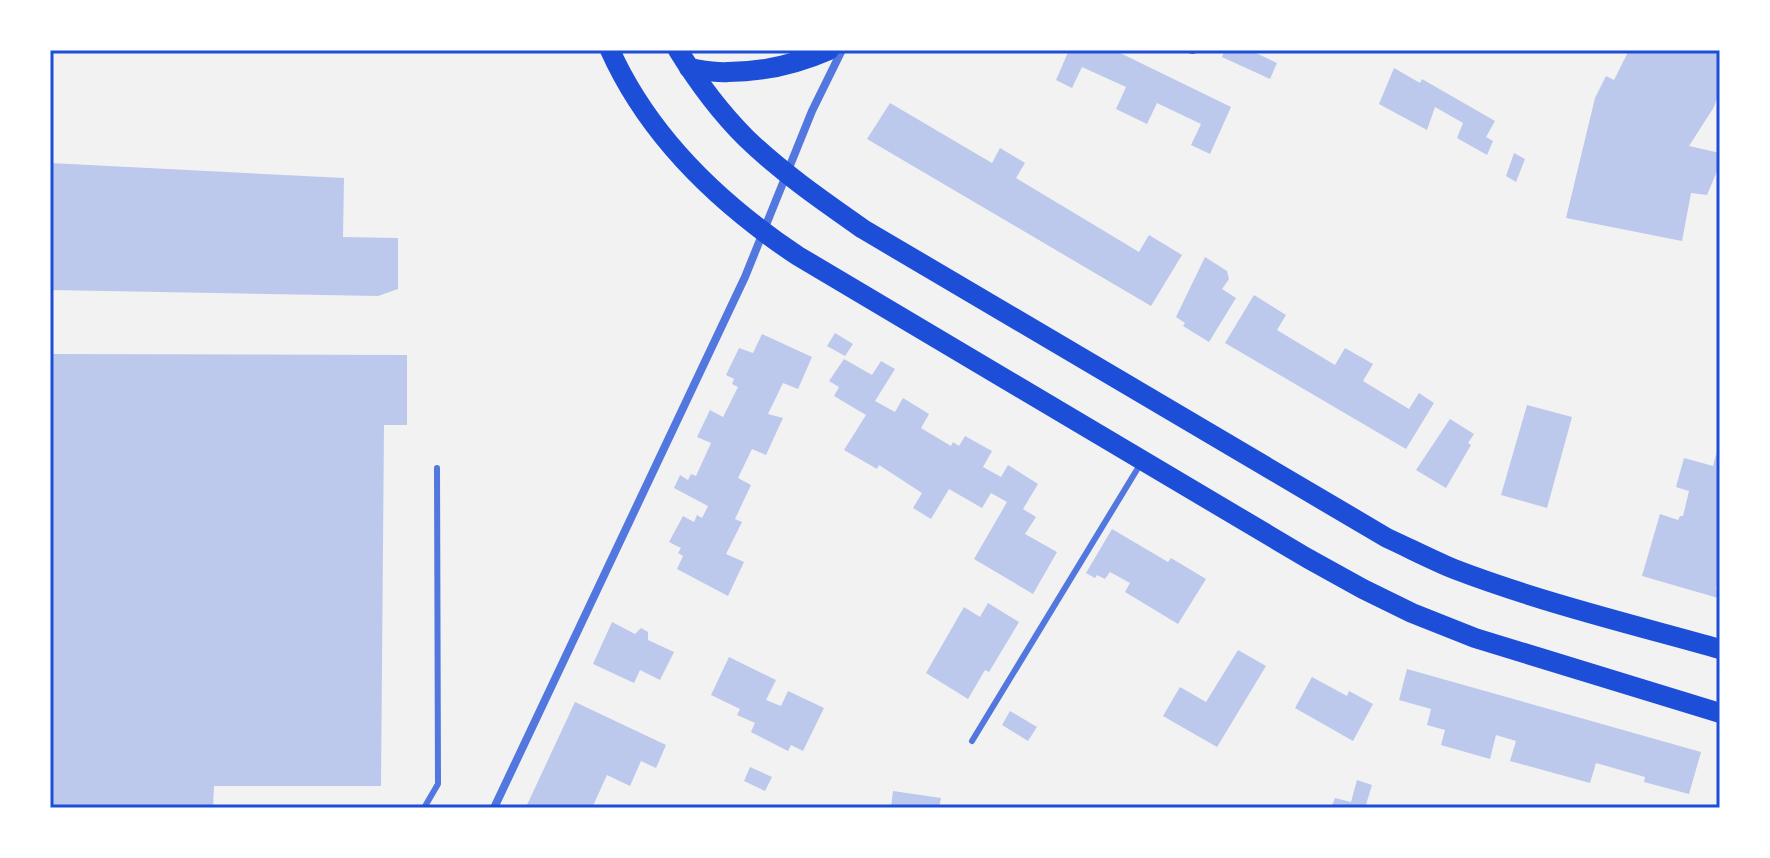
<svg xmlns="http://www.w3.org/2000/svg" width="1770" height="858" viewBox="0 0 1770 858" font-family="Barlow,sans-serif">
<style>
.building{fill:#bdc9ec}
.lines{fill:none;stroke-linecap:round;stroke-linejoin:round}
.service{stroke:#5277de;stroke-width:6}
.minor{stroke:#5277de;stroke-width:8}
.primary{stroke:#1d4ed8;stroke-width:20}
.neatline{fill:none;stroke:#1d4ed8;stroke-width:3}
</style>
<rect width="100%" height="100%" fill="#f2f2f2"/>
<g class="building">
<polygon points="1069,50 1114,50 1231,107 1210,154 1191,145 1201,124 1157,103 1147,124 1116,109 1126,87 1082,67 1072,88 1056,80"/>
<polygon points="1225,50 1258,50 1256,53 1277,63 1270,79 1222,57"/>
<polygon points="1629,50 1720,50 1720,89 1714,107 1689,146 1720,153 1720,164 1707,195 1691,193 1682,241 1566,218 1595,98 1606,76 1614,80"/>
<polygon points="1394,68 1420,83 1422,79 1495,121 1486,137 1493,141 1487,155 1457,138 1463,123 1435,107 1427,130 1379,104"/>
<polygon points="890,103 992,163 1000,148 1025,163 1016,178 1139,252 1149,235 1182,255 1151,306 867,139"/>
<polygon points="1514,153 1525,159 1516,182 1506,176"/>
<polygon points="50,163 344,178 343,237 398,238 398,289 378,296 50,290"/>
<polygon points="1205,257 1227,271 1229,279 1222,289 1236,298 1209,342 1183,326 1185,323 1176,317"/>
<polygon points="1254,295 1286,315 1277,330 1335,365 1345,348 1373,364 1363,381 1409,409 1419,393 1434,403 1406,449 1225,343"/>
<polygon points="835,333 853,344 845,356 827,346"/>
<polygon points="762,334 812,357 798,389 783,383 768,414 783,418 766,455 752,449 738,478 751,485 735,519 742,522 726,554 744,562 728,596 677,569 683,556 678,553 681,548 669,542 683,516 694,522 697,515 702,518 708,506 674,488 680,475 688,480 691,474 696,476 711,443 697,437 710,410 723,417 738,387 732,384 734,379 726,375 739,348 753,353"/>
<polygon points="50,354 407,355 407,425 384,425 381,786 214,786 213,808 50,808"/>
<polygon points="844,359 872,375 881,361 895,369 875,401 895,412 903,398 929,414 921,428 951,446 953,442 959,446 965,436 992,451 983,467 1001,477 1008,465 1038,484 1023,509 1036,517 1025,534 1057,552 1033,594 974,559 1007,502 991,493 982,508 949,489 931,519 913,508 922,493 879,465 877,469 844,450 866,415 834,396 839,387 829,381"/>
<polygon points="1527,405 1572,417 1547,508 1501,495"/>
<polygon points="1450,419 1474,434 1468,443 1471,445 1446,488 1416,470"/>
<polygon points="1719,444 1720,575 1716,588 1720,590 1718,598 1642,576 1660,514 1678,520 1680,516 1683,516 1689,491 1676,487 1684,458 1713,466"/>
<polygon points="1112,529 1168,562 1171,558 1206,579 1178,624 1125,592 1130,583 1110,572 1105,579 1097,575 1095,578 1086,573"/>
<polygon points="988,603 1019,622 989,672 985,670 968,699 926,673 964,607 980,617"/>
<polygon points="612,622 635,634 641,628 648,632 648,640 674,652 660,680 640,670 634,683 593,664"/>
<polygon points="1238,650 1266,666 1217,747 1163,716 1180,687 1206,702"/>
<polygon points="729,657 776,680 766,700 781,706 788,691 824,708 803,751 791,745 788,751 751,732 755,723 737,715 740,709 711,695"/>
<polygon points="1407,669 1701,752 1689,794 1644,782 1645,777 1596,763 1590,783 1510,761 1516,741 1496,735 1490,759 1441,745 1445,730 1427,725 1431,709 1399,700"/>
<polygon points="1312,677 1347,696 1349,691 1373,704 1353,741 1295,708"/>
<polygon points="575,702 666,745 656,768 641,761 630,786 607,775 592,808 532,808 527,805"/>
<polygon points="1010,711 1037,727 1028,741 1002,725"/>
<polygon points="750,767 772,777 765,791 744,781"/>
<polygon points="1357,780 1372,785 1365,808 1331,808 1335,798 1351,802"/>
<polygon points="893,791 941,798 939,808 891,808"/>
</g>
<g class="lines">
<g class="service">
<polyline points="972,741 1141,463"/>
<polyline points="424,808 438,784 437,468"/>
</g>
<g class="minor">
<polyline points="1192,50 1193,50"/>
<polyline points="494,808 745,277 812,111 842,50"/>
</g>
<g class="primary">
<path d="M610,50C649,137 720,204 798,256L1307,558L1363,589L1412,613L1475,638L1720,713"/>
<path d="M678,50C697,81 720,112 746,138C781,172 823,201 863,229L1387,538C1409,548 1432,560 1454,569C1540,602 1631,624 1720,649"/>
<path d="M689,68C702,70 715,73 728,72C763,72 797,64 829,50"/>
</g>
</g>
<rect width="1770" height="858" fill="none" stroke="#ffffff" stroke-width="104"/>
<rect x="52" y="52" width="1666" height="754" class="neatline"/>
</svg>
